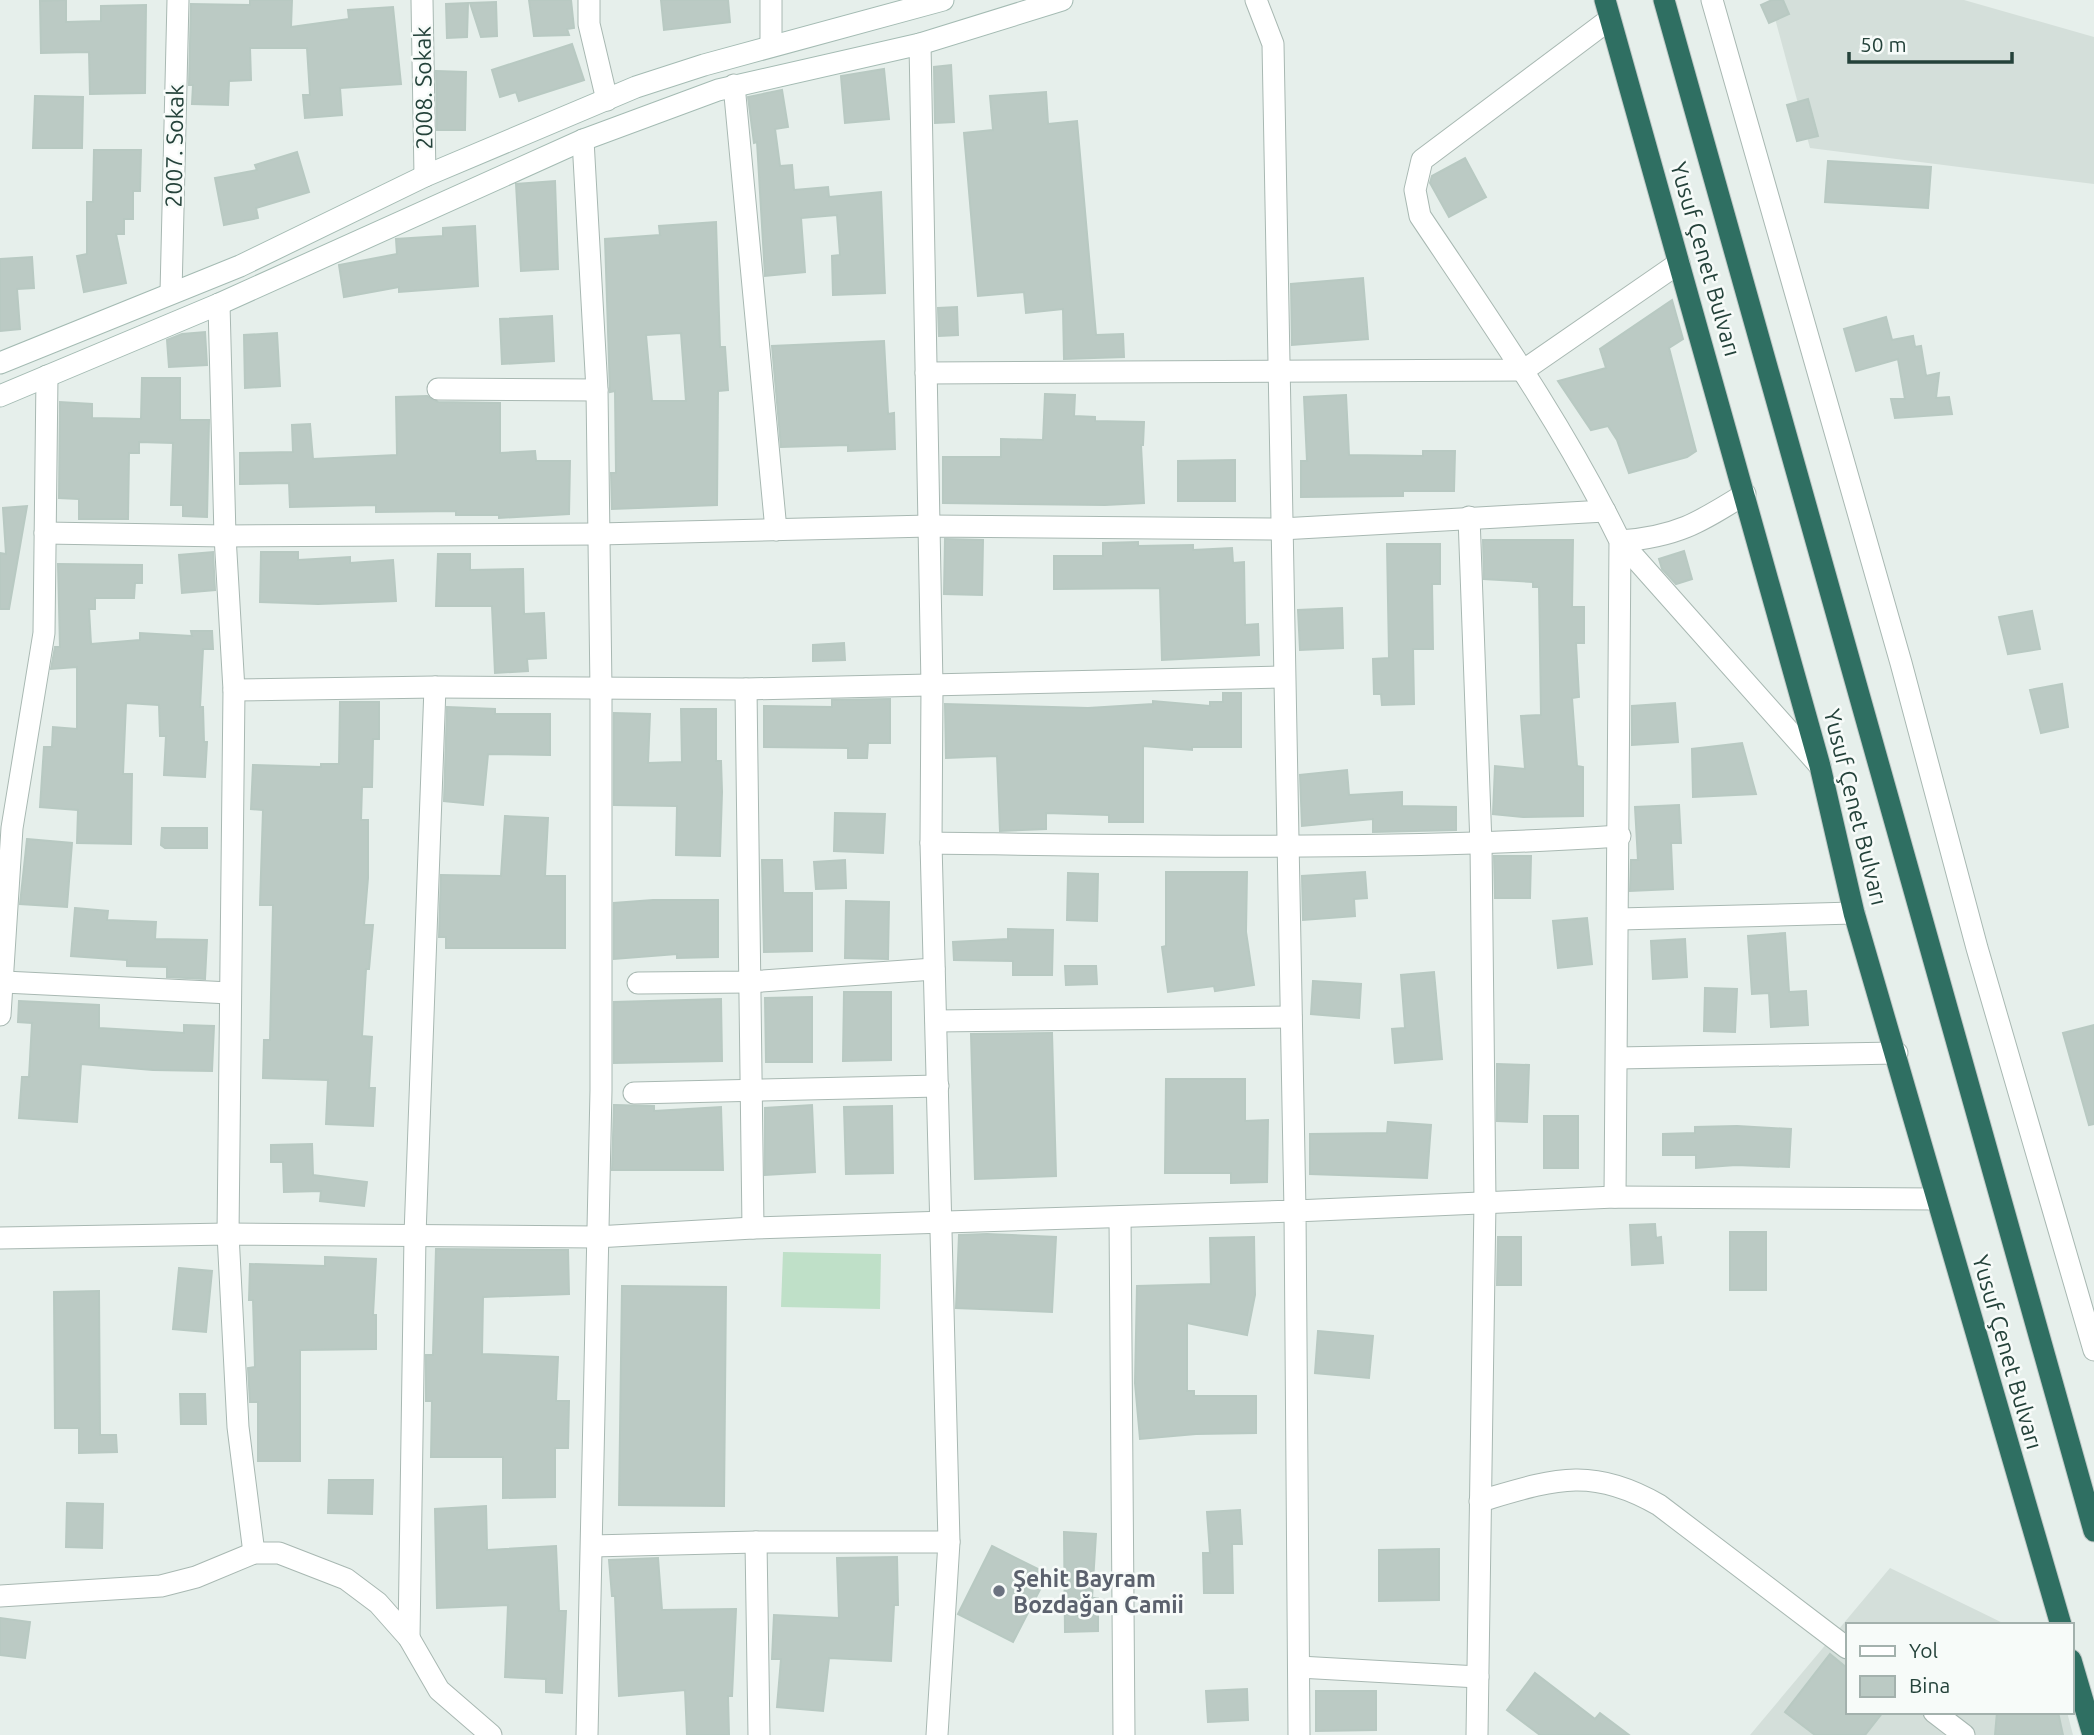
<svg xmlns="http://www.w3.org/2000/svg" width="2094" height="1735" viewBox="0 0 2094 1735" font-family="Ubuntu,sans-serif">
<style>
.built{fill:#d4dfda}
.green{fill:#bfe0c8}
.building{fill:#bbcac4;stroke:#b8c9c2;stroke-width:2;fill-rule:evenodd}
.lines{fill:none;stroke-linecap:round;stroke-linejoin:round}
.street-casing{stroke:#a8b8b2;stroke-width:23}
.secondary-casing{stroke:#a4bbb3;stroke-width:23}
.highway-casing{stroke:#c2cac8;stroke-width:23}
.street{stroke:#fff;stroke-width:21}
.secondary{stroke:#fff;stroke-width:21}
.highway{stroke:#2f6f62;stroke-width:21}
.worship-dot{fill:#6b7280;stroke:#f7fbf9;stroke-width:2.5}
.labels{text-anchor:middle;dominant-baseline:central;stroke-width:5;stroke-linejoin:round;paint-order:stroke}
.street-label{font-size:23px;fill:#24423a;stroke:#f7fbf9}
.worship-label{font-size:23px;font-weight:bold;fill:#5b616d;stroke:#f7fbf9;text-anchor:start}
</style>
<rect width="100%" height="100%" fill="#e6efeb"/>
<g class="built">
<polygon points="1770,0 1964,0 2094,37 2094,184 1810,148"/>
<polygon points="1890,1568 2007,1625 1847,1625 1847,1712 2067,1712 2073,1735 1750,1735"/>
</g>
<polygon class="green" points="783,1252 881,1254 880,1309 781,1307"/>
<g class="building">
<polygon points="66,0 66,22 101,21 101,6 146,5 145,93 90,94 89,52 41,53 40,1"/>
<polygon points="250,0 292,0 291,27 349,19 348,10 393,7 401,84 340,88 342,115 305,118 303,95 310,95 307,48 250,48 251,80 229,81 228,105 192,104 193,85 189,85 191,4 250,5"/>
<polygon points="529,0 571,0 574,28 567,29 569,35 534,36"/>
<polygon points="661,0 728,0 730,22 664,30"/>
<polygon points="1772,0 1783,0 1789,14 1769,23 1761,5"/>
<polygon points="496,2 497,36 481,37 470,3"/>
<polygon points="468,3 467,37 447,38 446,4"/>
<polygon points="572,44 584,80 519,101 516,92 500,97 492,70"/>
<polygon points="951,65 954,122 935,123 934,67"/>
<polygon points="884,69 889,119 845,123 841,76"/>
<polygon points="436,71 466,72 465,130 437,130"/>
<polygon points="782,90 788,127 775,129 780,166 792,165 794,190 828,187 829,197 881,192 885,293 833,295 832,256 840,255 837,215 801,218 805,272 765,276 757,142 754,143 748,97"/>
<polygon points="1046,92 1048,124 1077,121 1096,335 1123,334 1124,357 1064,359 1063,309 1026,313 1024,292 978,296 964,133 993,130 990,96"/>
<polygon points="35,96 83,97 82,148 33,148"/>
<polygon points="1808,99 1818,136 1797,141 1787,105"/>
<polygon points="94,150 141,150 140,191 133,191 133,219 124,219 124,234 116,234 126,283 84,292 77,256 87,254 87,202 93,202"/>
<polygon points="297,152 309,192 256,208 258,218 224,225 215,178 257,170 255,165"/>
<polygon points="1465,158 1486,197 1449,217 1430,183 1432,176"/>
<polygon points="1828,161 1931,167 1928,208 1825,202"/>
<polygon points="555,181 558,269 521,271 516,184"/>
<path d="M716,222L720,347H725L728,390L718,391L717,505L612,509L611,473H616L615,391L610,392L605,239L660,235L659,226ZM681,333L686,401H652L646,335Z"/>
<polygon points="475,226 478,286 399,292 399,287 344,297 339,265 397,254 396,239 443,236 443,228"/>
<polygon points="32,257 34,288 17,289 20,329 0,331 0,259"/>
<polygon points="1363,278 1368,339 1292,345 1291,284"/>
<polygon points="1672,300 1683,339 1669,348 1696,451 1687,457 1629,473 1617,440 1608,426 1591,430 1558,381 1606,368 1600,349"/>
<polygon points="957,307 958,335 939,336 938,308"/>
<polygon points="552,316 554,361 502,364 500,319"/>
<polygon points="1886,317 1892,340 1913,336 1915,347 1921,346 1926,376 1939,373 1936,398 1949,397 1952,414 1895,418 1891,399 1905,399 1898,359 1856,371 1844,329"/>
<polygon points="205,332 207,365 169,367 167,340 182,334"/>
<polygon points="277,333 280,386 245,388 244,335"/>
<polygon points="884,341 888,414 894,413 895,449 848,451 848,445 781,447 772,346"/>
<polygon points="142,378 180,378 180,420 209,420 207,517 183,516 183,505 171,505 173,443 139,442 139,453 129,453 128,519 79,519 79,499 59,498 60,402 92,404 92,418 141,419"/>
<polygon points="1045,394 1075,395 1074,416 1095,417 1095,421 1144,422 1143,445 1141,445 1144,503 1105,505 943,503 943,457 1001,457 1001,439 1043,440"/>
<polygon points="1346,395 1349,455 1423,456 1423,451 1455,451 1454,491 1403,491 1403,496 1301,497 1301,461 1307,461 1304,397"/>
<polygon points="427,396 438,402 500,403 500,453 535,451 536,461 570,461 569,514 499,518 499,515 456,515 456,511 376,512 376,505 290,507 289,483 240,484 240,453 293,452 292,425 310,424 313,459 397,455 396,397"/>
<polygon points="1235,460 1235,501 1178,501 1178,461"/>
<polygon points="27,506 9,609 0,609 0,553 6,554 3,508"/>
<polygon points="945,539 983,540 982,595 944,594"/>
<polygon points="1483,540 1573,540 1572,607 1584,607 1584,643 1576,643 1579,697 1572,698 1577,766 1583,767 1583,816 1523,817 1493,814 1495,766 1525,769 1521,716 1541,715 1539,587 1533,587 1533,582 1484,579"/>
<polygon points="1138,542 1138,546 1193,545 1193,550 1232,548 1233,563 1244,562 1245,625 1258,624 1259,655 1162,660 1160,588 1054,589 1054,556 1103,556 1103,543"/>
<polygon points="1387,544 1440,544 1440,584 1432,584 1433,649 1413,649 1414,704 1382,705 1381,694 1374,694 1373,659 1389,658"/>
<polygon points="1684,551 1692,579 1676,584 1662,569 1659,559"/>
<polygon points="213,552 215,590 182,593 179,555"/>
<polygon points="261,552 298,552 298,560 350,557 350,563 393,560 396,601 318,604 260,602"/>
<polygon points="438,554 470,554 470,570 523,569 524,614 544,613 546,658 527,659 528,671 495,673 492,606 436,606"/>
<polygon points="58,564 142,565 142,583 135,583 134,598 95,598 95,609 89,609 91,644 140,640 140,633 192,636 191,631 212,631 213,649 203,649 200,707 203,707 204,742 207,742 205,777 164,775 166,736 160,736 159,705 126,703 123,774 132,774 131,844 77,843 78,810 40,807 44,747 52,747 53,727 77,729 77,667 51,669 55,647 60,647"/>
<polygon points="1342,608 1343,648 1300,650 1298,610"/>
<polygon points="2032,611 2040,649 2008,654 1999,617"/>
<polygon points="844,643 845,660 813,661 813,645"/>
<polygon points="2062,684 2068,727 2041,733 2030,690"/>
<polygon points="1223,693 1241,693 1241,747 1192,747 1192,750 1143,746 1143,822 1109,822 1109,815 1046,813 1046,829 1000,831 997,756 946,758 945,704 1088,708 1153,704 1153,701 1210,706 1210,702 1223,702"/>
<polygon points="890,699 890,743 868,743 867,758 848,758 848,748 764,747 764,706 832,707 832,700"/>
<polygon points="340,702 379,702 379,739 373,739 372,787 362,787 361,820 368,820 368,878 364,925 373,925 369,969 366,969 362,1036 372,1037 369,1088 375,1088 373,1126 326,1124 328,1080 263,1078 264,1040 270,1040 273,905 260,905 263,810 251,809 253,765 321,767 321,764 339,764"/>
<polygon points="1675,703 1678,742 1632,745 1632,706"/>
<polygon points="447,707 495,709 495,714 550,714 550,755 488,754 483,805 444,801"/>
<polygon points="681,709 716,709 716,761 721,761 722,792 720,856 676,855 677,806 614,805 614,713 650,714 648,763 682,762"/>
<polygon points="1742,743 1756,794 1693,797 1692,749"/>
<polygon points="1347,770 1349,795 1402,792 1402,806 1456,807 1456,830 1373,832 1373,819 1302,826 1300,775"/>
<polygon points="1679,805 1681,843 1671,843 1673,889 1630,891 1631,860 1638,860 1635,807"/>
<polygon points="835,813 885,814 883,853 834,851"/>
<polygon points="505,816 548,818 545,876 565,876 565,948 446,948 446,937 439,937 441,875 501,876"/>
<polygon points="162,828 207,828 207,848 165,848 161,845"/>
<polygon points="27,839 72,843 67,907 20,904"/>
<polygon points="1494,856 1531,856 1530,898 1495,898"/>
<polygon points="762,860 782,860 783,893 812,893 812,951 764,952"/>
<polygon points="845,860 846,888 816,889 814,862"/>
<polygon points="1166,872 1247,872 1246,932 1254,985 1215,991 1214,986 1168,992 1162,947 1166,946"/>
<polygon points="1365,872 1367,898 1354,899 1355,916 1303,920 1302,876"/>
<polygon points="1068,873 1098,874 1097,921 1067,920"/>
<polygon points="653,900 718,900 718,957 677,958 677,954 614,959 614,903"/>
<polygon points="846,901 889,902 888,959 845,958"/>
<polygon points="75,908 108,911 107,920 156,922 155,939 207,940 205,979 167,977 167,967 127,966 127,960 71,956"/>
<polygon points="1587,918 1592,964 1558,968 1553,921"/>
<polygon points="1008,929 1053,930 1052,975 1013,975 1013,961 954,960 953,942 1008,939"/>
<polygon points="1785,933 1789,992 1806,991 1808,1025 1771,1027 1769,993 1752,994 1748,936"/>
<polygon points="1685,939 1687,977 1653,979 1651,941"/>
<polygon points="1065,966 1096,966 1097,984 1066,985"/>
<polygon points="1434,972 1442,1059 1395,1063 1392,1029 1405,1028 1401,975"/>
<polygon points="1313,981 1361,984 1359,1018 1311,1014"/>
<polygon points="1705,988 1737,989 1735,1032 1704,1031"/>
<polygon points="844,992 891,992 891,1060 843,1061"/>
<polygon points="812,997 812,1062 766,1062 765,998"/>
<polygon points="721,999 722,1061 614,1063 614,1002"/>
<polygon points="19,1001 99,1005 99,1028 184,1033 184,1025 214,1026 212,1071 153,1070 81,1064 77,1122 19,1118 22,1077 29,1077 32,1023 18,1022"/>
<polygon points="2094,1025 2094,1124 2089,1125 2063,1033"/>
<polygon points="1052,1033 1056,1176 975,1179 971,1034"/>
<polygon points="1497,1064 1529,1065 1527,1122 1497,1121"/>
<polygon points="1166,1079 1245,1079 1245,1121 1268,1120 1267,1182 1231,1183 1231,1173 1165,1173"/>
<polygon points="614,1105 654,1106 654,1111 721,1107 723,1170 612,1170"/>
<polygon points="812,1105 815,1172 765,1175 765,1108"/>
<polygon points="892,1106 893,1173 846,1174 844,1107"/>
<rect x="1544" y="1116" width="34" height="52"/>
<polygon points="1388,1122 1431,1125 1427,1178 1310,1174 1310,1134 1387,1133"/>
<polygon points="1737,1126 1791,1129 1789,1167 1736,1165 1696,1168 1696,1155 1663,1155 1663,1134 1695,1133 1695,1127"/>
<polygon points="312,1144 313,1175 367,1182 364,1206 320,1201 321,1191 284,1192 283,1162 271,1162 271,1145"/>
<polygon points="1655,1224 1656,1238 1661,1237 1663,1263 1632,1265 1630,1225"/>
<rect x="1730" y="1232" width="36" height="58"/>
<polygon points="987,1234 1056,1237 1052,1312 956,1308 959,1235"/>
<polygon points="1254,1237 1255,1295 1247,1335 1187,1323 1187,1391 1194,1391 1194,1396 1256,1396 1256,1433 1196,1434 1140,1439 1135,1383 1137,1286 1211,1284 1210,1238"/>
<polygon points="1498,1237 1521,1237 1521,1285 1497,1285"/>
<polygon points="436,1249 568,1250 569,1294 483,1297 482,1354 558,1357 556,1401 569,1401 568,1448 555,1448 555,1497 503,1498 503,1457 431,1457 432,1401 426,1401 426,1355 433,1355"/>
<polygon points="325,1257 376,1259 373,1315 376,1315 376,1349 300,1350 300,1461 258,1461 258,1402 250,1402 248,1368 255,1367 253,1300 249,1300 250,1264 325,1266"/>
<polygon points="179,1268 212,1271 206,1332 173,1329"/>
<polygon points="622,1286 726,1287 724,1506 619,1505"/>
<polygon points="99,1291 100,1435 116,1435 117,1452 79,1453 79,1428 55,1428 54,1292"/>
<polygon points="1318,1331 1373,1336 1369,1378 1315,1373"/>
<polygon points="180,1394 205,1394 206,1424 181,1424"/>
<polygon points="329,1480 373,1480 372,1514 328,1513"/>
<polygon points="67,1503 103,1504 102,1548 66,1547"/>
<polygon points="486,1506 487,1550 556,1546 559,1611 566,1611 562,1693 546,1692 546,1679 505,1677 508,1605 437,1608 435,1509"/>
<polygon points="1240,1510 1242,1544 1232,1544 1233,1593 1204,1593 1203,1553 1210,1553 1207,1512"/>
<polygon points="1064,1532 1096,1534 1092,1598 1098,1598 1098,1631 1065,1632"/>
<polygon points="992,1546 1048,1574 1013,1642 958,1614"/>
<polygon points="1439,1549 1439,1600 1379,1601 1379,1550"/>
<polygon points="897,1557 898,1605 894,1605 891,1661 829,1658 823,1711 777,1707 781,1659 772,1659 774,1615 839,1618 837,1558"/>
<polygon points="658,1558 662,1610 736,1609 732,1696 728,1696 729,1735 687,1735 685,1690 619,1696 615,1596 612,1596 609,1560"/>
<polygon points="0,1618 30,1622 25,1658 0,1655"/>
<polygon points="1830,1654 1847,1668 1847,1712 1883,1712 1865,1735 1815,1735 1785,1712"/>
<polygon points="1535,1673 1595,1719 1600,1713 1629,1735 1540,1735 1507,1710"/>
<polygon points="1247,1689 1248,1720 1208,1722 1206,1691"/>
<polygon points="1316,1691 1376,1691 1376,1730 1316,1731"/>
<polygon points="1997,1712 2058,1712 2063,1735 1995,1735"/>
</g>
<g class="lines">
<defs>
<g id="street">
<polyline points="422,0 425,176"/>
<polyline points="589,0 589,24 607,100"/>
<polyline points="771,0 771,46"/>
<polyline points="1712,0 1901,663 1977,948 2094,1350"/>
<path d="M1610,19L1422,160L1415,190L1420,216C1491,322 1564,426 1620,541L1615,1197"/>
<polyline points="920,44 932,686 931,843 949,1542 937,1735"/>
<polyline points="734,85 776,530"/>
<polyline points="583,140 597,390 601,690 601,1090 587,1735"/>
<polyline points="171,293 178,0"/>
<polyline points="219,304 225,536 234,690 228,1234 238,1427 254,1553"/>
<polyline points="926,373 1524,370 1679,263"/>
<polyline points="438,389 597,390"/>
<polyline points="1469,517 1481,845 1485,1201 1477,1735"/>
<polyline points="45,533 225,536 599,534 929,526 1281,529 1605,511"/>
<polyline points="1620,541 1820,766"/>
<path d="M1620,541C1676,537 1699,523 1745,494"/>
<polyline points="746,689 753,1228"/>
<polyline points="234,690 435,687 746,689 1284,677"/>
<path d="M931,843C1161,846 1390,851 1620,836"/>
<polyline points="1619,919 1854,913"/>
<polyline points="4,982 230,993"/>
<polyline points="638,983 749,982 934,969"/>
<polyline points="0,1015 12,828 44,633 47,376"/>
<polyline points="936,1021 1291,1017"/>
<polyline points="1617,1058 1897,1053"/>
<polyline points="634,1093 938,1086"/>
<polyline points="1120,1217 1124,1735"/>
<polyline points="0,1238 228,1234 596,1237 753,1228 1295,1211 1273,44 1256,0"/>
<path d="M1480,1501C1552,1480 1590,1465 1659,1505L1847,1648"/>
<polyline points="756,1542 759,1735"/>
<polyline points="592,1546 756,1542 949,1542"/>
<polyline points="0,1596 161,1586 196,1577 254,1553 279,1553 346,1579 378,1603 409,1638 439,1690 491,1735"/>
<polyline points="409,1638 415,1235 435,687"/>
<polyline points="1299,1667 1478,1677"/>
<polyline points="1934,1712 1964,1735"/>
<polyline points="1299,1735 1295,1211 1615,1197 1935,1199"/>
</g>
<g id="secondary">
<polyline points="0,363 240,266 425,176 636,87 704,65 943,0"/>
<polyline points="0,396 219,304 583,140 718,90 920,44 1062,0"/>
</g>
<g id="highway">
<polyline points="1605,0 1820,766 1854,913 2061,1625"/>
<polyline points="1664,0 2094,1531"/>
<polyline points="2071,1660 2093,1735"/>
</g>
</defs>
<use href="#street" class="street-casing"/>
<use href="#secondary" class="secondary-casing"/>
<use href="#highway" class="highway-casing"/>
<use href="#street" class="street"/>
<use href="#secondary" class="secondary"/>
<use href="#highway" class="highway"/>
</g>
<circle class="worship-dot" cx="999" cy="1591" r="7"/>
<g class="labels">
<g class="street-label">
<text transform="translate(423 88) rotate(-91)">2008. Sokak</text>
<text transform="translate(174 146) rotate(-89)">2007. Sokak</text>
<text transform="translate(1706 259) rotate(74)">Yusuf Çenet Bulvarı</text>
<text transform="translate(1856 807) rotate(76)">Yusuf Çenet Bulvarı</text>
<text transform="translate(2008 1352) rotate(74)">Yusuf Çenet Bulvarı</text>
</g>
<g class="worship-label">
<text x="1013" y="1578">Şehit Bayram<tspan x="1013" dy="26">Bozdağan Camii</tspan></text>
</g>
</g>
<rect x="1846" y="1623" width="228" height="91" fill="#f7fbf9" stroke="#a3b1ad" stroke-width="2"/>
<rect x="1860" y="1646" width="35" height="10" fill="#ffffff" stroke="#a3b1ad" stroke-width="2"/>
<text x="1909" y="1658" font-size="21" fill="#24423a">Yol</text>
<rect x="1860" y="1676" width="35" height="21" fill="#bbcac4" stroke="#a3b1ad" stroke-width="2"/>
<text x="1909" y="1693" font-size="21" fill="#24423a">Bina</text>
<path d="M1849 52v10h163v-10" fill="none" stroke="#24423a" stroke-width="3.5"/>
<text x="1860" y="52" font-size="21" fill="#24423a" stroke="#f7fbf9" stroke-width="5" paint-order="stroke">50 m</text>
</svg>
